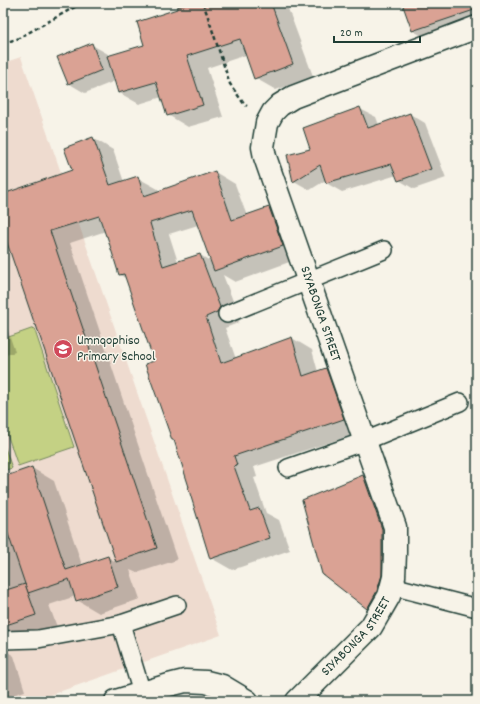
<svg xmlns="http://www.w3.org/2000/svg" width="480" height="704" viewBox="0 0 480 704" font-family="Dekko,sans-serif">
<style>
.built{fill:#eedbcf}
.green{fill:#c4d184;stroke:#72875c}
.shadow{fill:#0003;fill-rule:evenodd}
.building{fill:#daa294;stroke:#1f3d34}
.lines{fill:none;stroke-linecap:round;stroke-linejoin:round}
.lane-casing{stroke:#1f3d34;stroke-width:20}
.street-casing{stroke:#1f3d34;stroke-width:25}
.path{stroke:#1f3d34;stroke-width:2.5;stroke-dasharray:4 3;stroke-linecap:butt}
.lane{stroke:#f7f3e8;stroke-width:17}
.street{stroke:#f7f3e8;stroke-width:22}
.labels{text-anchor:middle;dominant-baseline:central;stroke-width:3;stroke-linejoin:round;paint-order:stroke}
.street-label{font-size:14px;fill:#1f3d34;stroke:#f7f3e8}
.poi-label{font-size:14px;fill:#1f3d34;stroke:#f7f3e8;text-anchor:start}
</style>
<rect width="100%" height="100%" fill="#f7f3e8"/>
<filter id="ink" filterUnits="userSpaceOnUse"><feTurbulence type="fractalNoise" baseFrequency=".025" numOctaves="2"/><feDisplacementMap in="SourceGraphic" scale="8" xChannelSelector="R" yChannelSelector="G"/><feConvolveMatrix kernelMatrix="1 2 1 2 8 2 1 2 1" color-interpolation-filters="sRGB"/></filter>
<g filter="url(#ink)">
<polygon class="built" points="21,57 221,635 33,701 3,701 3,63"/>
<g class="green">
<polygon points="34,328 74,447 18,466 3,422 3,339"/>
<polygon points="3,442 12,468 3,471"/>
</g>
<g class="shadow">
<polygon points="194,3 286,3 313,76 276,90 255,78 246,55 207,68 223,117 188,127 168,115 162,97 139,104 118,92 115,81 85,93 68,83 92,45 108,54 109,56 145,45 178,9"/>
<polygon points="403,3 477,3 477,26 432,41 413,31"/>
<polygon points="360,109 376,117 379,125 410,114 425,123 446,178 414,189 399,180 397,175 342,192 326,183 326,180 310,190 294,181 312,150"/>
<path d="M93,138L113,150L124,182L138,178L158,189L159,192L215,172L235,184L247,216L269,208L289,220L303,257L235,282L223,275L240,319L238,323L225,328L236,359L292,338L312,350L318,372L326,369L346,381L364,431L254,467L257,477L254,478L266,513L279,520L290,550L232,570L211,558L190,487L175,441L172,440L155,362L127,279L120,275L106,231L70,243L177,560L137,573L130,570L140,599L99,613L77,600L76,596L49,605L57,627L17,641L3,633V478L32,468L54,481L82,565L108,557L116,562L3,227V188L6,189L7,193L73,171ZM198,225L212,262L200,255L178,262L169,234Z"/>
<polygon points="3,316 15,352 3,356"/>
<polygon points="363,476 385,489 403,588 399,604 390,620 368,608 323,574 303,500"/>
<polygon points="3,651 6,651 14,656 25,691 3,698"/>
</g>
<g class="building">
<polygon points="191,3 271,3 293,64 254,79 240,39 187,56 203,105 167,116 156,82 118,93 107,56 144,45 137,22 177,9 177,7"/>
<polygon points="402,3 477,3 477,9 412,31"/>
<polygon points="92,43 102,70 68,84 57,57"/>
<polygon points="360,107 368,128 410,113 431,169 398,181 391,164 326,183 320,165 293,182 287,155 310,149 303,128"/>
<polygon points="93,137 110,185 138,176 144,196 215,171 232,220 269,207 283,246 214,271 192,210 150,223 163,266 200,254 220,307 217,312 206,317 221,363 292,337 303,376 326,368 344,419 234,456 237,465 234,466 250,511 259,508 270,538 210,559 188,487 189,487 174,440 172,440 145,364 154,361 124,274 119,275 107,236 106,236 99,216 50,231 157,548 116,562 36,325 35,325 3,231 3,194 72,170 64,148"/>
<polygon points="32,467 66,570 108,556 118,587 76,601 69,579 28,593 3,519 3,477"/>
<polygon points="363,475 382,529 382,575 377,591 367,609 322,574 302,500"/>
<polygon points="25,584 36,615 3,626 3,591"/>
</g>
<g class="lines">
<defs>
<g id="lane">
<polyline points="227,314 384,250"/>
<polyline points="288,468 365,441 460,402"/>
<polyline points="392,586 477,608"/>
<polyline points="121,624 142,693"/>
<polyline points="3,640 38,639 121,624 177,605"/>
</g>
<g id="street">
<polyline points="116,701 169,685 185,681 206,682 222,686 247,701"/>
<path id="s1" d="M297,701L371,627L389,596L394,577L395,553V527L265,157L263,147L267,123L273,112L280,105L293,97L477,27"/>
</g>
</defs>
<use href="#lane" class="lane-casing"/>
<use href="#street" class="street-casing"/>
<g class="path">
<polyline points="203,3 207,14 230,84 244,104 247,106"/>
<polyline points="3,43 17,39 82,3"/>
</g>
<use href="#lane" class="lane"/>
<use href="#street" class="street"/>
</g>
</g>
<defs>
<symbol id="school-disc" viewBox="-11 -11 22 22"><circle r="9.5" fill="#d1495b" stroke="#f7f3e8"/><path d="M0-5L7-2L0 1L-7-2ZM-4 1L0 2.5L4 1V4Q0 6-4 4Z" fill="#fff"/></symbol>
</defs>
<g fill-rule="evenodd">
<use href="#school-disc" x="52" y="338" width="22" height="22"/>
</g>
<g class="labels">
<g class="street-label">
<text transform="translate(320 314) rotate(71)">SIYABONGA STREET</text>
<text stroke="none"><textPath href="#s1" startOffset="88">SIYABONGA STREET</textPath></text>
</g>
<g class="poi-label">
<text x="77" y="341">Umnqophiso<tspan x="77" dy="16">Primary School</tspan></text>
</g>
</g>
<rect width="480" height="704" fill="none" stroke="#f7f3e8" stroke-width="16"/>
<rect x="8" y="8" width="464" height="688" fill="none" stroke="#1f3d34" stroke-width="1.5" filter="url(#ink)"/>
<path d="M334 36v6h86v-6" fill="none" stroke="#1f3d34" stroke-width="2"/>
<text x="340" y="36" font-size="12" fill="#1f3d34" stroke="#f7f3e8" stroke-width="3" paint-order="stroke">20 m</text>
</svg>
